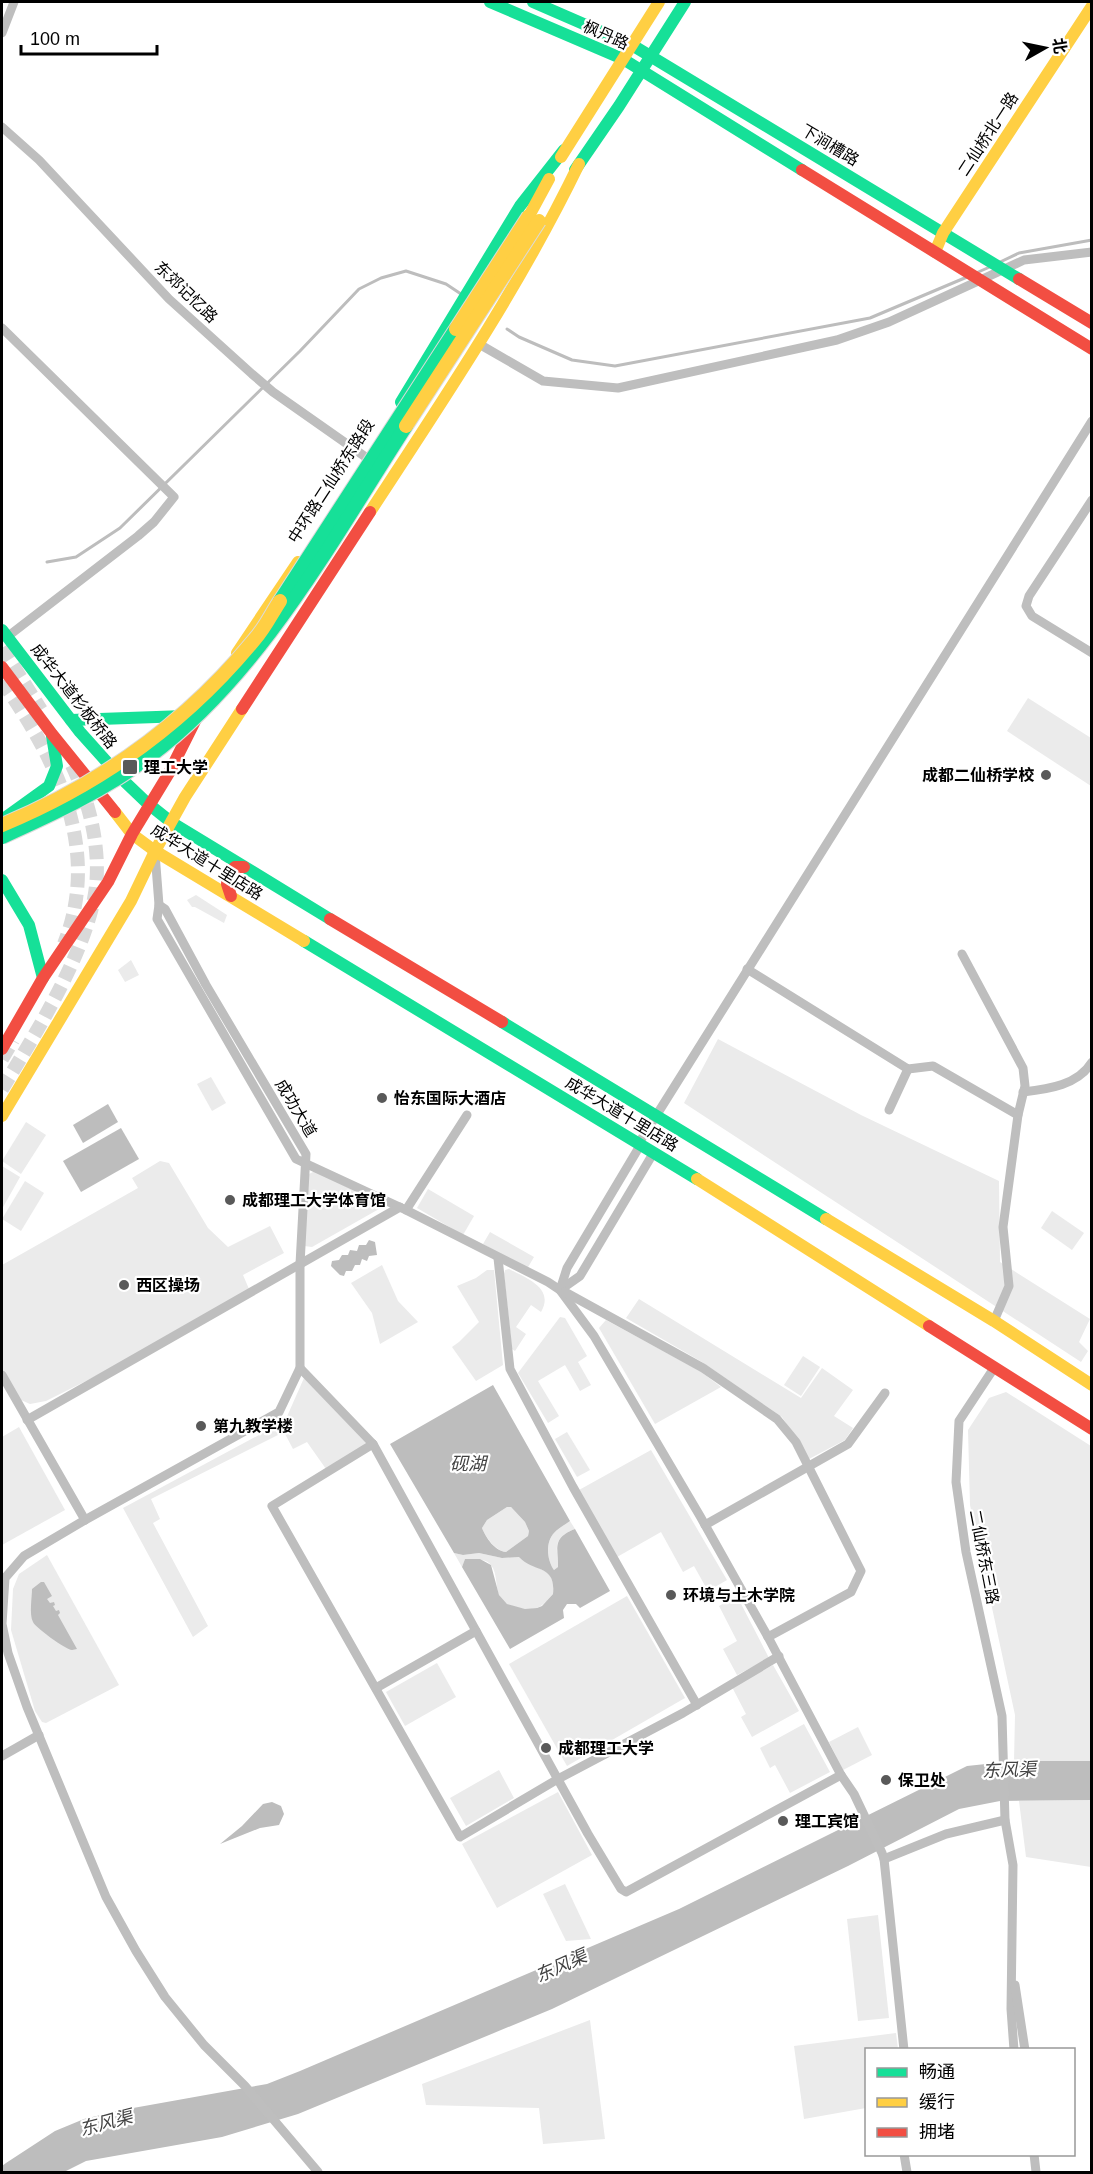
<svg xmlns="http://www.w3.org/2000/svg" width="1093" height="2174" viewBox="0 0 1093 2174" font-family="Arial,'Noto Sans SC',sans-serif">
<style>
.green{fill:#ebebeb}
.water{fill:#bdbdbd;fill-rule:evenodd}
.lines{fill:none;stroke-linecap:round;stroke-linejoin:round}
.stream{stroke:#bdbdbd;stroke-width:3}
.primary-tunnel{stroke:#d9d9d9;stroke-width:14;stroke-dasharray:14 7;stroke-linecap:butt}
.street{stroke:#bebebe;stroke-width:9}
.fast{stroke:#16e098;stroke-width:12}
.slow{stroke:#ffcf43;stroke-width:12}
.jam{stroke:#f24e42;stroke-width:12}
.fast-bridge-casing{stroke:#dbdbdb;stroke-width:16;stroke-linecap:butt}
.slow-bridge-casing{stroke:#dbdbdb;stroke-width:16;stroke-linecap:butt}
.fast-bridge{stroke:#16e098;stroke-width:14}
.slow-bridge{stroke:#ffcf43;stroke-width:14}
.poi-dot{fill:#595959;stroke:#fff;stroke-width:2}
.labels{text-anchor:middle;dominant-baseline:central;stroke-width:4.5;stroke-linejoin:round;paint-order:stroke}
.street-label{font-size:16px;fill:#000;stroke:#fff}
.poi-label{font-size:16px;font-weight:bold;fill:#000;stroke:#fff;text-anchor:start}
.water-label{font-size:18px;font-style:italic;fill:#424242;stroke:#fff}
</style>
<rect width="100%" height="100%" fill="#fff"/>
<g class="green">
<polygon points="1028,698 1091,738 1091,786 1007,731"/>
<polygon points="196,895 227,915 224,923 195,907 192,907 187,900"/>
<polygon points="131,960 139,975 125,982 118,970"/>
<polygon points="718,1039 861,1115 999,1181 1000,1262 1090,1319 1079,1342 1088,1351 1081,1362 684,1103"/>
<polygon points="211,1077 226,1103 212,1111 197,1084"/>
<polygon points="26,1122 46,1135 21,1174 2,1161"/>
<polygon points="160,1161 169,1163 208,1228 228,1247 270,1226 284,1253 243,1275 249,1289 98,1375 46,1401 30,1404 21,1400 2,1369 2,1265 138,1188 132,1178"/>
<polygon points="2,1166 20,1177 2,1209"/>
<polygon points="315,1171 379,1203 379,1209 312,1247 304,1246 307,1175"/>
<polygon points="25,1181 44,1193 21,1231 2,1219"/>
<polygon points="428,1189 474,1216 463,1235 417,1208"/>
<polygon points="1052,1211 1084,1233 1072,1250 1041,1228"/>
<polygon points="490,1232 534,1257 527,1269 483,1244"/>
<polygon points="382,1265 398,1301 418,1322 380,1344 372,1313 351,1283"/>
<path d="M509,1269C526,1278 555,1288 541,1312L531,1305L516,1327L526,1334L515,1351L512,1349L504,1274L505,1270Z"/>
<polygon points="487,1270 494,1270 503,1365 476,1381 452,1347 459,1342 479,1322 457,1286 476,1278"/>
<polygon points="639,1299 801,1398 822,1368 853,1390 834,1416 853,1428 845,1440 809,1459 782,1417 702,1362 626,1318"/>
<polygon points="560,1317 565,1318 587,1356 578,1362 591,1385 580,1391 565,1365 538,1381 559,1416 548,1423 518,1373"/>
<polygon points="606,1320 700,1371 721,1387 655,1424 599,1328"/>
<polygon points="803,1356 820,1367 801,1396 784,1385"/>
<polygon points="304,1378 367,1444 326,1469 307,1442 293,1449 284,1432 151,1499 160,1519 153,1523 208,1626 193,1637 123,1508 285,1421"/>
<polygon points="1006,1392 1091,1446 1091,1761 1014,1761 1015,1715 970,1505 968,1430 989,1398"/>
<polygon points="19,1427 65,1510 2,1545 2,1437"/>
<polygon points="567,1432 590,1470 577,1477 555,1439"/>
<polygon points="651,1450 727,1580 708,1591 694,1566 683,1572 661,1532 617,1557 579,1490"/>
<path d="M507,1507H511L525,1522L529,1531L528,1536L506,1552C496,1551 486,1538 482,1528L487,1520Z"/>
<path d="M570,1521L575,1529C552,1538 557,1547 558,1567L554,1570C547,1560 545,1543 554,1533C558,1528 565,1525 570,1521Z"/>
<path d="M454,1553L463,1555L479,1553L502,1558L520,1557C535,1572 556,1565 553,1594C549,1598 545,1604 539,1607C529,1612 506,1608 500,1597C495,1588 498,1574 491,1565C486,1558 473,1559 465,1559L462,1567Z"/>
<polygon points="47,1555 119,1685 46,1723 42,1722 35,1711 11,1630 13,1589 19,1574"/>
<polygon points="627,1596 685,1698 567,1766 509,1664"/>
<polygon points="737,1596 769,1658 737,1675 723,1649 737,1641 719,1606"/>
<polygon points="437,1663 456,1697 405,1726 386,1692"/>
<polygon points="773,1665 799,1711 752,1737 741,1717 746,1714 732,1687"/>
<polygon points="804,1724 830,1772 790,1793 775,1765 770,1768 760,1748"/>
<polygon points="858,1727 872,1755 843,1770 829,1742"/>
<polygon points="499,1770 514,1798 466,1826 450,1798"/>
<polygon points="558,1792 592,1855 497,1908 462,1844"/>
<polygon points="1091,1800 1091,1867 1026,1857 1019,1801"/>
<polygon points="565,1884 591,1939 566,1941 543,1894"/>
<polygon points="878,1915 889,2018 858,2021 847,1919"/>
<polygon points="590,2020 605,2139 543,2144 539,2108 426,2105 422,2084"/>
<polygon points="896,2033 898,2049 866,2050 866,2108 804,2119 794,2046"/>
</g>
<g class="water">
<polygon points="108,1104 118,1122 83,1143 73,1125"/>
<polygon points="121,1128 139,1159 81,1192 63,1161"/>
<polygon points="369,1240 375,1242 377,1255 369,1256 367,1261 362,1259 360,1265 355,1265 352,1271 346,1271 344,1276 340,1275 331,1266 332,1261 339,1260 342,1255 348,1255 350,1250 357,1251 359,1245 366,1245"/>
<path d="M493,1385L570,1521C565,1525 558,1528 554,1533C545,1543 547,1560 554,1570L558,1567C558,1547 552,1538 575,1529L610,1591L580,1608L576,1604H567L563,1610L564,1618L510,1649L462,1567L465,1559H480L491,1565L499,1595L507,1604L525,1609L537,1608L542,1606L553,1594C556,1564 534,1573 519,1557L502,1558L479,1553L463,1555L454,1553L390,1444ZM507,1507H511L525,1522L529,1531L528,1536L506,1552C495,1551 486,1538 482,1528L487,1520Z"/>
<path d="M41,1582H44L52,1596L47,1599L50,1603L54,1602L55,1605L53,1606L56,1611L59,1610L60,1613L58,1615L77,1649C75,1649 74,1650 72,1650C66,1650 35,1627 33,1622C29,1614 32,1598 32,1589Z"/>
<polygon points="1014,1761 1091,1761 1091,1800 1000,1801 959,1809 848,1866 552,2009 298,2114 222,2137 86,2161 64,2172 2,2172 2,2166 6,2163 55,2131 84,2119 122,2110 267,2084 300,2071 679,1909 967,1766"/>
<polygon points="272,1802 281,1806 284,1814 279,1825 260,1828 220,1844 242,1826 263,1804"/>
</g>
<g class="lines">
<g class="stream">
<polyline points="998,263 1019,253 1092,240"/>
<polyline points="976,273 992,266"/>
<polyline points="507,329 519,337 572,360 615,366 870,318 967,277"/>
<polyline points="47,562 76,557 120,528 300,351 359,289 381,278 406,271 446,284 461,294"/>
</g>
<g class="primary-tunnel">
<polyline points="2,648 41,710"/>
<path d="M2,681C56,759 102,848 64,944"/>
<polyline points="2,1059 13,1040"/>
<path d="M2,1089C35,1035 81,961 94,899C103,855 90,801 70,761"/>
</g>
<g class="street">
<polyline points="2,33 14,2"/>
<polyline points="2,127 39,160 169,299 252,374 273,392 367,458"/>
<polyline points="2,328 174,497 154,522 138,536 7,637"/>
<polyline points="479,344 543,381 618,388 837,340 889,322 1024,260 1092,252"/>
<polyline points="1092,500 1029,596 1026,606 1032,616 1092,653"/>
<polyline points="155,853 159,905 157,919 296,1159 406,1210 548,1282 560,1290 594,1336 700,1516 768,1637 841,1775 854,1794 882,1853 884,1859 904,2050"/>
<polyline points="159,905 165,909 206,985 306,1154 300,1264 300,1368 279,1412 85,1520 24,1556 5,1578 2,1624 8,1653 27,1707 106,1897 136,1951 165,1997 204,2045 245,2086 318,2172"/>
<polyline points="962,954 1023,1068 1025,1086 1018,1115 1003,1227 1009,1286 994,1321"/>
<polyline points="747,969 908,1069 933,1066 1018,1115"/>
<path d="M1023,1092C1049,1089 1078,1085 1092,1062"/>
<polyline points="889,1110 908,1069"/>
<polyline points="639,1143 1092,421"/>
<polyline points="406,1210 467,1115"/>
<polyline points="498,1258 510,1369 573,1487 697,1705"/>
<polyline points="560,1290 580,1276 654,1152"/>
<polyline points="560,1290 567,1268 641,1144"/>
<polyline points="565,1292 703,1368 777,1419 796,1442 861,1571 851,1592 768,1637"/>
<polyline points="300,1368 373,1444 588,1834 621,1889 626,1892 841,1775"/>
<polyline points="994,1368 959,1421 956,1482 966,1552 1002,1716 1005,1820 1013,1865 1011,2009 1014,2050"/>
<polyline points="2,1375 85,1520"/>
<polyline points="27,1420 400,1207"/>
<polyline points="373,1444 272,1506 460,1837 558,1779 683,1713 779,1656"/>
<polyline points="705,1525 848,1444 885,1393"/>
<polyline points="376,1688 476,1631"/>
<polyline points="2,1756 39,1735"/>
<polyline points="884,1859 946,1834 1005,1820"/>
<polyline points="1015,1985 1025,2050"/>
<polyline points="904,2154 907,2172"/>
<polyline points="1034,2154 1036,2172"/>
</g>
<g class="fast">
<polyline points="490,2 623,59 802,170"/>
<polyline points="533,2 632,45 1019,279"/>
<polyline points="575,170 619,106 685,2"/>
<polyline points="401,402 520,206 564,150"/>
<polyline points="2,630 80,732 123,780 146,802 171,822 330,919"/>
<polyline points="71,720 185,716"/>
<polyline points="2,820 49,786 57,766 52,736"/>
<polyline points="2,880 29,925 43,978"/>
<polyline points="304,941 697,1179"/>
<polyline points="502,1022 826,1219"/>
</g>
<g class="slow">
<polyline points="561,157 659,2"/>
<polyline points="529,216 549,179"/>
<polyline points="935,252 943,233 1092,6"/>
<path d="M370,512C444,399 520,286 579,164"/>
<polyline points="237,653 298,562"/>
<polyline points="115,812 132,834 155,851 304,941"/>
<polyline points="2,1116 131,901 155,851 185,797 242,709"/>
<polyline points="697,1179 929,1326"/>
<polyline points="826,1219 994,1321 1092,1385"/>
</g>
<g class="jam">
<polyline points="802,170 1092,349"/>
<polyline points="1019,279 1092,323"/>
<polyline points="2,667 52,734 115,812"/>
<polyline points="242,709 370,512"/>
<polyline points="231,896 227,884 228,873 235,867 244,867"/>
<polyline points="330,919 502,1022"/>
<polyline points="2,1049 43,978 108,882 132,834 169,773 198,715"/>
<polyline points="929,1326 1092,1429"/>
</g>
<defs>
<g id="fast-bridge">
<polyline points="280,601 456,329"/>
<path d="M2,837C53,814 105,790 150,756C260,674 332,540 406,426"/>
</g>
<g id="slow-bridge">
<polyline points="456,329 529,216"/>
<polyline points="406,426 539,221"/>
<path d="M2,825C101,784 187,722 255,639C265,628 272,613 280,601"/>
</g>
</defs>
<use href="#fast-bridge" class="fast-bridge-casing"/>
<use href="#slow-bridge" class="slow-bridge-casing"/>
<use href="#fast-bridge" class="fast-bridge"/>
<use href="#slow-bridge" class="slow-bridge"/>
</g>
<g class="poi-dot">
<rect x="122" y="759" width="16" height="16" rx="3"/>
<circle cx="1046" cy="775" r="6"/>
<circle cx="382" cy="1098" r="6"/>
<circle cx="230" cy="1200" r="6"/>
<circle cx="124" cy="1285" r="6"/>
<circle cx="201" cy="1426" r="6"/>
<circle cx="671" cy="1595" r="6"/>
<circle cx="546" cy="1748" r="6"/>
<circle cx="886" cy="1780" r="6"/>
<circle cx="783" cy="1821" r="6"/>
</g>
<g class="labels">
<g class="street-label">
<text transform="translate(606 35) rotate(24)">枫丹路</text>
<text transform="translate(988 134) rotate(-57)">二仙桥北一路</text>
<text transform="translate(830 145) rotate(31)">下涧槽路</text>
<text transform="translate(186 292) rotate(44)">东郊记忆路</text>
<text transform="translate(331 481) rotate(-57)">中环路二仙桥东路段</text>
<text transform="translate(74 696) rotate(52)">成华大道杉板桥路</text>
<text transform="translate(207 862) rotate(32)">成华大道十里店路</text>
<text transform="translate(296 1108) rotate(59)">成功大道</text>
<text transform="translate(622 1114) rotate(31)">成华大道十里店路</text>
<text transform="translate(984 1557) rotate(79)">二仙桥东三路</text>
</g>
<g class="poi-label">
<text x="144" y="767">理工大学</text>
<text x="1034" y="775" text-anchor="end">成都二仙桥学校</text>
<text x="394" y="1098">怡东国际大酒店</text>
<text x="242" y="1200">成都理工大学体育馆</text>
<text x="136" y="1285">西区操场</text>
<text x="213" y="1426">第九教学楼</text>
<text x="683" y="1595">环境与土木学院</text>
<text x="558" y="1748">成都理工大学</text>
<text x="898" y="1780">保卫处</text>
<text x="795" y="1821">理工宾馆</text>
</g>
<g class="water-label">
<text x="468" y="1464">砚湖</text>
<text transform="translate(1009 1770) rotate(-2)">东风渠</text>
<text transform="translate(561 1966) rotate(-24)">东风渠</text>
<text transform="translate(106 2123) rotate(-15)">东风渠</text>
</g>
</g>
<rect width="1093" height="2174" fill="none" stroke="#000000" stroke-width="6"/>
<rect x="865" y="2048" width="210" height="108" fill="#ffffff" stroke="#999999" stroke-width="1.5"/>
<rect x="877" y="2068" width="30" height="9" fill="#16e098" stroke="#999999" stroke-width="1.5"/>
<text x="919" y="2078" font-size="18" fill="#000000">畅通</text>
<rect x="877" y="2098" width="30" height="9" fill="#ffcf43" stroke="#999999" stroke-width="1.5"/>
<text x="919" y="2108" font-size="18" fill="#000000">缓行</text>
<rect x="877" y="2128" width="30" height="9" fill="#f24e42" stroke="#999999" stroke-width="1.5"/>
<text x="919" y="2138" font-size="18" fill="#000000">拥堵</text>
<g transform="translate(1045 48) rotate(81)" stroke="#ffffff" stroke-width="4.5" paint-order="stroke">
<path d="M0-4.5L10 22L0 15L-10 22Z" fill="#000000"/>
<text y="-9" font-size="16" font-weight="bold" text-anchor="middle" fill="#000000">北</text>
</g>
<path d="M21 45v9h136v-9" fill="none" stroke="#000000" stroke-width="3"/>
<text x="30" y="45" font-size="18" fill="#000000" stroke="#ffffff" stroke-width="4.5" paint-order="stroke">100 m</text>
</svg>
